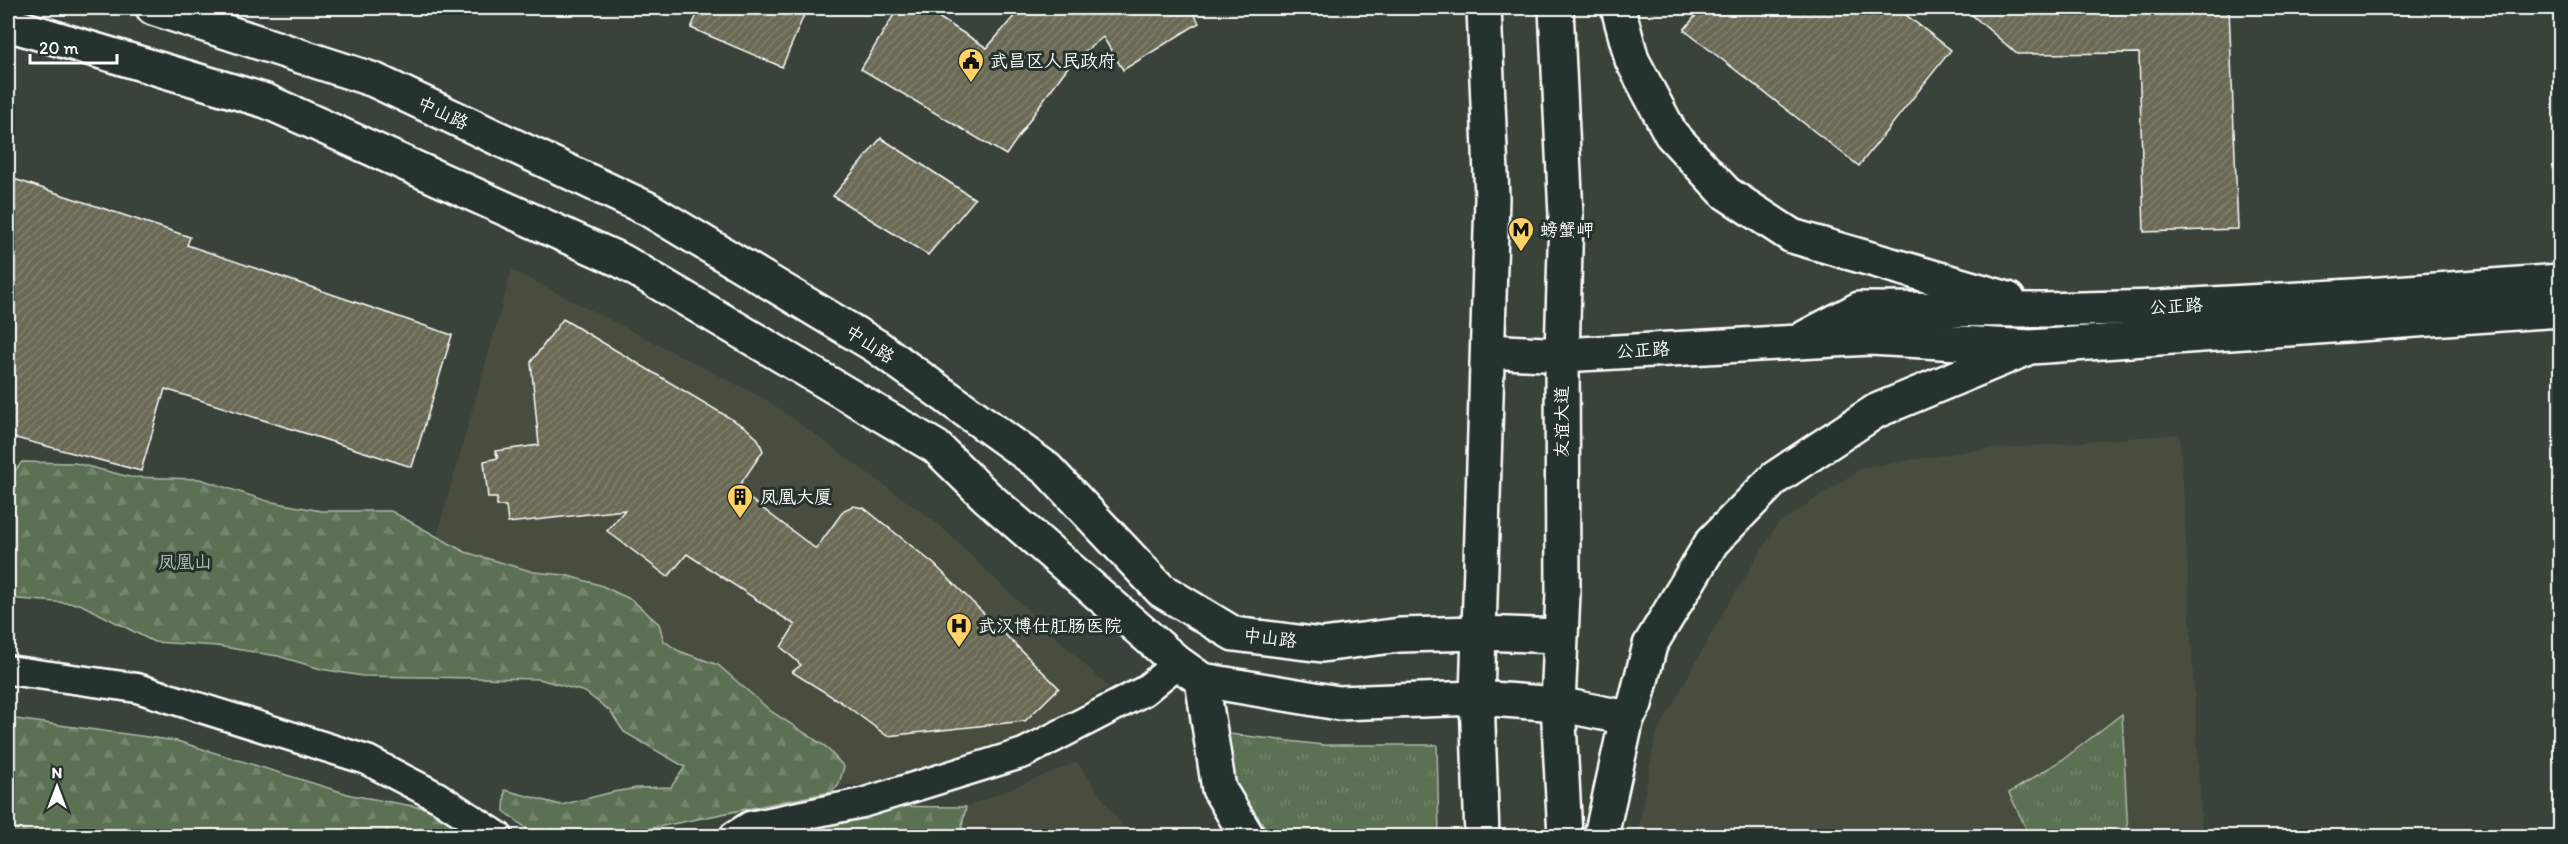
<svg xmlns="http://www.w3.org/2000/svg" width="2568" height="844" viewBox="0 0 2568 844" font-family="Itim,'LXGW WenKai TC',sans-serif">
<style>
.built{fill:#484e41}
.grass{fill:url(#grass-tufts);stroke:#aeb8a9;stroke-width:1.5}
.forest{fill:url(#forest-firs);stroke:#aeb8a9;stroke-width:1.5}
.building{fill:url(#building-hatch);stroke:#fff;stroke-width:1.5}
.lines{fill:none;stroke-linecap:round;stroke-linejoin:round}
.street-casing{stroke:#fff;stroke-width:33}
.secondary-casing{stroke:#fff;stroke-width:38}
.primary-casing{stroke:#fff;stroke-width:38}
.street{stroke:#26332d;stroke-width:28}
.secondary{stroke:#26332d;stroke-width:33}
.primary{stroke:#26332d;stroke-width:33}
.labels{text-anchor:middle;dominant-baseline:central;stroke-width:6;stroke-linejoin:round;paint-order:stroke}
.poi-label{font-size:18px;fill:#fff;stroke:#26332d;text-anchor:start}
.street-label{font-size:18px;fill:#fff;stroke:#26332d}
.park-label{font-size:18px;fill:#b6bfb2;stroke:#26332d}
</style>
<defs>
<pattern id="grass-tufts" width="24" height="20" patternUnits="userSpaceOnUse" patternTransform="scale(1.5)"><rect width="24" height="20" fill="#5c7053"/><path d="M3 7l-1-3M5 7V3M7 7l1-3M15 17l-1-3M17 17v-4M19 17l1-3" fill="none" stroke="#74856d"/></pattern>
<pattern id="forest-firs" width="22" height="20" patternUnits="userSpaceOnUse" patternTransform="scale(1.5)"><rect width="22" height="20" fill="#5c7053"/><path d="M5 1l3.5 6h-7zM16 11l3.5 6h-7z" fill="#74856d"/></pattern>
<pattern id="building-hatch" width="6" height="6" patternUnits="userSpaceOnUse" patternTransform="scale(1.5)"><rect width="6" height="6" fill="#6a6955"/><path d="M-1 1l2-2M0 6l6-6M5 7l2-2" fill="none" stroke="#80806e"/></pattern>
</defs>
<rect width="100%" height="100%" fill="#3a4339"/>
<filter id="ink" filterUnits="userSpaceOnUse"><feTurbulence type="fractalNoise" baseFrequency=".0167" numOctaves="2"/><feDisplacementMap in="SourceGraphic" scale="12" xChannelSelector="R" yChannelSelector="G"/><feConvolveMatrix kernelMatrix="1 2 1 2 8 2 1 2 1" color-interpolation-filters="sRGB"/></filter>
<g filter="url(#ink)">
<g class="built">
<polygon points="512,270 767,400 938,524 1108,687 955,777 838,786 844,767 825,746 772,712 718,665 679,651 664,641 659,624 565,575 534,572 465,552 437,535"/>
<polygon points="2180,434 2202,836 1637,836 1656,735 1724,611 1777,525 1862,468 1968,451"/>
<polygon points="1077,762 1129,836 960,836 966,807"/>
</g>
<g class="grass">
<polygon points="2122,714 2128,836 2030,836 2009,793 2065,758"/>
<polygon points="1229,734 1323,745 1437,745 1439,836 1271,836 1221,762"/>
</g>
<g class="forest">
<polygon points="22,462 75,463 130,477 200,479 267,501 321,511 391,511 465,552 534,572 565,575 600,585 632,600 659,624 664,641 679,651 718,665 772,712 825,746 844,767 838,786 831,792 613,836 536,836 504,811 505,790 561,805 613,792 637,788 671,787 685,767 624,732 610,711 585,692 539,679 362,676 321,669 278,656 217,646 154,642 80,604 8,598 8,480"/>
<polygon points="8,718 177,741 351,795 435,810 480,836 8,836"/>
<polygon points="868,806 966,807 960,836 711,836"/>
</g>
<g class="building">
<polygon points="700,8 807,8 782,67 691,28"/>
<polygon points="898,8 924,8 987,48 1021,8 1191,8 1199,23 1123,70 1103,37 1071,63 1044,99 1006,155 861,69"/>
<polygon points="1702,8 1897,8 1951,50 1859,166 1684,30"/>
<polygon points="1964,8 2229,8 2238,229 2144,232 2139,53 2017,54"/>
<polygon points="881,138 975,199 928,255 833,196"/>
<polygon points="8,177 190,237 187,245 452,335 412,467 165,389 141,471 8,436"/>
<polygon points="563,319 745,427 758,439 763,451 737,489 816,549 844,510 853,506 864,508 934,564 1059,688 1025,721 887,736 844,704 792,672 801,665 781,647 795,625 687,554 668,577 607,531 625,510 508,523 506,506 497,506 497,498 488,498 484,461 498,458 495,451 539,445 531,362"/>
</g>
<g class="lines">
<defs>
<g id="street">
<polyline points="8,670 137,688 367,760 438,797 498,836"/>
<polyline points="734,836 750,826 862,803 1024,753 1144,691 1178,663"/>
</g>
<g id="secondary">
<polyline points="1618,8 1632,60 1671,134 1726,193 1792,236 2008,299"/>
<polyline points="1806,337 1859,309 2044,310 2158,307 2353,296 2560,281"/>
<polyline points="1488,351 1562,355 1870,338 2031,347 2560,310"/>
<polyline points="1558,704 1627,718 1635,704 1650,645 1712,542 1775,478 1876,411 2023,350"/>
<polyline points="1601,836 1627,718"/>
</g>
<g id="primary">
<polyline points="153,8 374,80 648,209 876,346 1047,469 1161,590 1234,634 1322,645 1400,635 1480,633 1560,636"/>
<polyline points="1556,8 1566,215 1562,355 1563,593 1558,704 1565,836"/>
<polyline points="8,24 266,101 622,261 936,447 987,497 1178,663 1202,680 1338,703 1477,698 1558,704"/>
<polyline points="1202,680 1219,789 1247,836"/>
<polyline points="1482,836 1477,698 1492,198 1484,8"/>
</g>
</defs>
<use href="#street" class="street-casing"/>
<use href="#secondary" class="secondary-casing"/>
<use href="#primary" class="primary-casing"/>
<use href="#street" class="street"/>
<use href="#secondary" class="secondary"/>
<use href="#primary" class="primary"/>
</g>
</g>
<defs>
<symbol id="civic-pin" viewBox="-11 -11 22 30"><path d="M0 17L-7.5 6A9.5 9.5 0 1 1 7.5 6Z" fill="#ffd166" stroke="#26332d"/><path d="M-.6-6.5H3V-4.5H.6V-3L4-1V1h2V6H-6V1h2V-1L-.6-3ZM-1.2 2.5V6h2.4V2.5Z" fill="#111"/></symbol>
<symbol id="metro-pin" viewBox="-11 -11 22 30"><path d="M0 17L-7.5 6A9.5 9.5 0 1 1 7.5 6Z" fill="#ffd166" stroke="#26332d"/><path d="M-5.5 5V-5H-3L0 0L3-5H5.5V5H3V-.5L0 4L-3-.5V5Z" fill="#111"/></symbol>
<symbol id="building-pin" viewBox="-11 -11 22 30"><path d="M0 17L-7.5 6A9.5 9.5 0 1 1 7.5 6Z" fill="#ffd166" stroke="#26332d"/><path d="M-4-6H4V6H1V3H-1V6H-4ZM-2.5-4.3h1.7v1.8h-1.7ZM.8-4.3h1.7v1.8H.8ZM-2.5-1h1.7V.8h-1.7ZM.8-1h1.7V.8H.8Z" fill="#111"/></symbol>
<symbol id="hospital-pin" viewBox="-11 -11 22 30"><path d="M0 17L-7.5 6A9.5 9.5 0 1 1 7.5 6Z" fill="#ffd166" stroke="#26332d"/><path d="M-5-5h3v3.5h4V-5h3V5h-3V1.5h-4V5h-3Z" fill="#111"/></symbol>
</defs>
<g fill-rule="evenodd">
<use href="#civic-pin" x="956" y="46" width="30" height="40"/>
<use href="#metro-pin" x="1506" y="215" width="30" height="40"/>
<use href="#building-pin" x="725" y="482" width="30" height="40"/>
<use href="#hospital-pin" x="944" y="611" width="30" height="40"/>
</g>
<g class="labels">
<g class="poi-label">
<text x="990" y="61">武昌区人民政府</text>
<text x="1540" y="230">螃蟹岬</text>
<text x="760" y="497">凤凰大厦</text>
<text x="978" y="626">武汉博仕肛肠医院</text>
</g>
<g class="street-label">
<text transform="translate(443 113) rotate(25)">中山路</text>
<text transform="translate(2176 306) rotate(-3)">公正路</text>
<text transform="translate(870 344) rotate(33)">中山路</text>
<text transform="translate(1643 350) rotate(-3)">公正路</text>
<text transform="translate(1562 422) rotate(-90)">友谊大道</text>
<text transform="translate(1270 638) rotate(7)">中山路</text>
</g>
<g class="park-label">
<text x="185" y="562">凤凰山</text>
</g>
</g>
<rect width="2568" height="844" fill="none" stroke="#26332d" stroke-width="30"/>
<rect x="15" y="15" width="2538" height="814" fill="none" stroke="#fff" stroke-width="2" filter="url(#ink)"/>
<g transform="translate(57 787)" stroke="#26332d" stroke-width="4.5" paint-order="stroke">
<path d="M0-4.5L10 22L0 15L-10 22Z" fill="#ffffff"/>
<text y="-9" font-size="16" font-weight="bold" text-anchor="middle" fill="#ffffff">N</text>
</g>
<path d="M30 54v9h87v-9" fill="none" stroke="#ffffff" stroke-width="3"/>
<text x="39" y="54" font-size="18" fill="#ffffff" stroke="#26332d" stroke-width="4.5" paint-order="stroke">20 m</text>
</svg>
